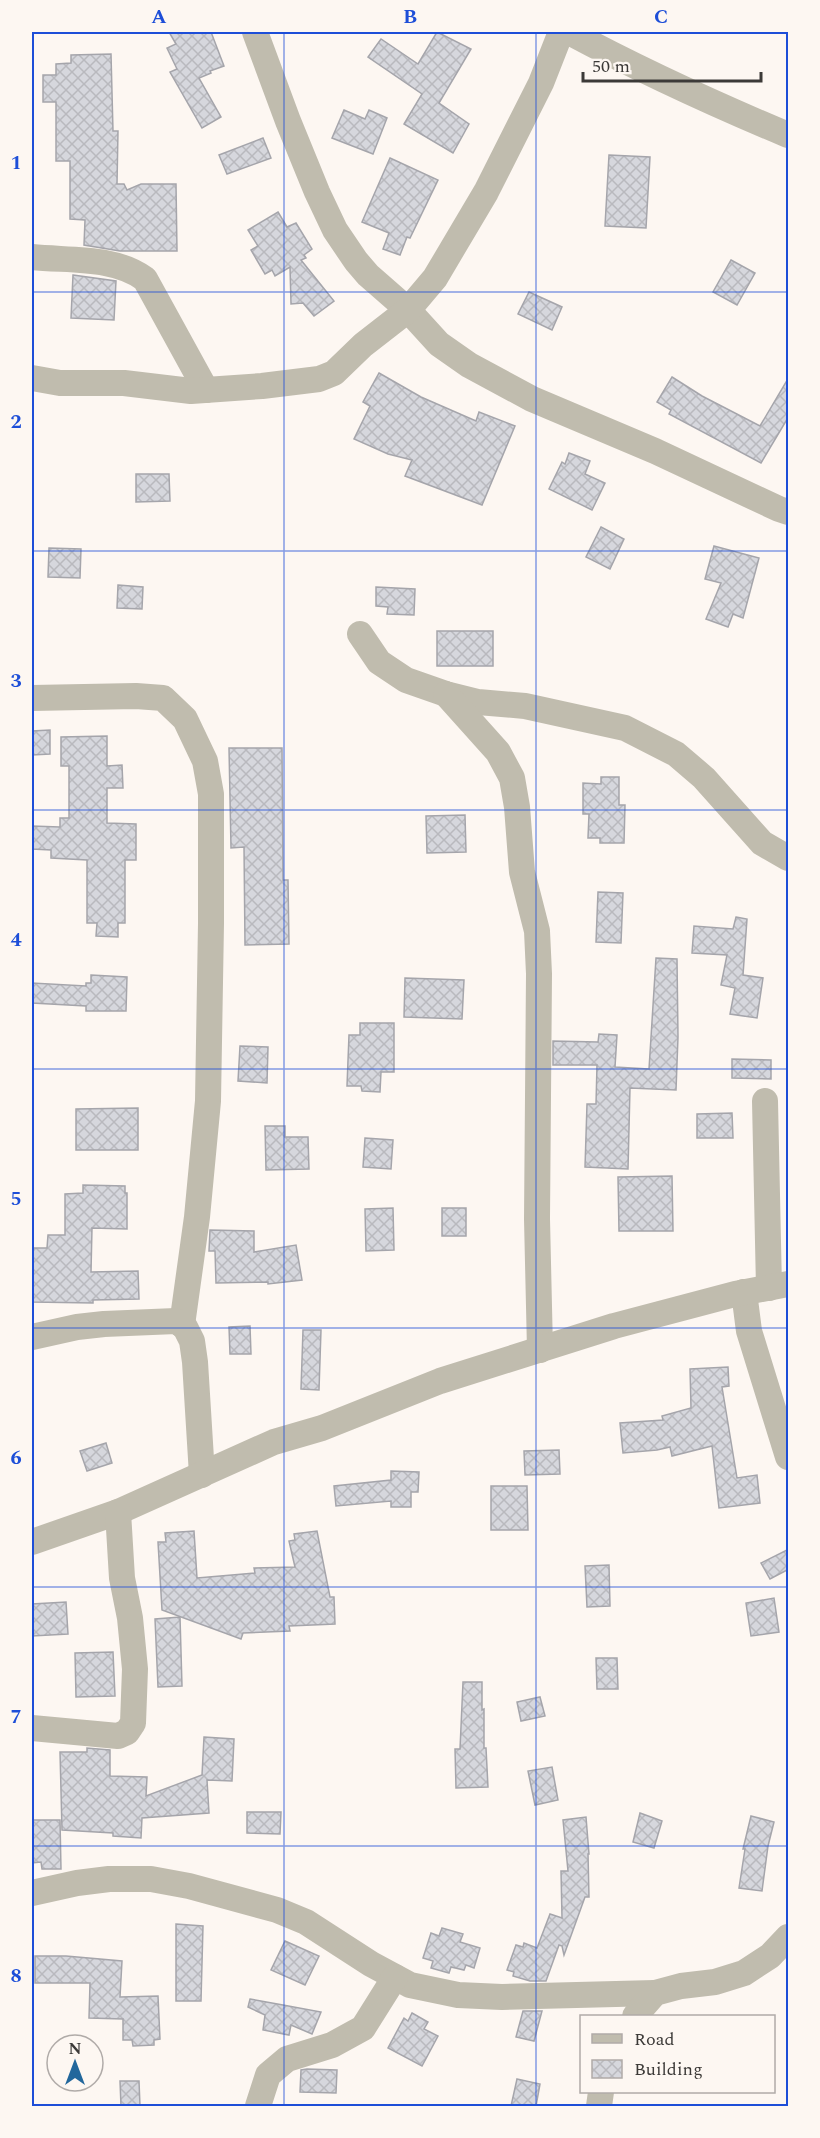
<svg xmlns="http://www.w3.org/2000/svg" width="820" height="2138" viewBox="0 0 820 2138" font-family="Spectral,serif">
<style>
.building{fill:url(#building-cross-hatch);stroke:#a5a5ab;stroke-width:1.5}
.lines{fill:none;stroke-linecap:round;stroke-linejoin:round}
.minor{stroke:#c0bcae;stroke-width:26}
.grid{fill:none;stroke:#1d4ed8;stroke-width:1.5;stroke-opacity:0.55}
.neatline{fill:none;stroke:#1d4ed8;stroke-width:2}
.grid-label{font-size:20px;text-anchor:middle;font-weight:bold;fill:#1d4ed8}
</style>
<defs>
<pattern id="building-cross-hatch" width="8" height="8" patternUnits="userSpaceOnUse" patternTransform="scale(1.5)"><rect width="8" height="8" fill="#d6d7dd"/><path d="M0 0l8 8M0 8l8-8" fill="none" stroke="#b9b9be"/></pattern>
</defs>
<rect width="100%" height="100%" fill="#fdf7f2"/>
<g class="building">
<polygon points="169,32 211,32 224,66 210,71 211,73 199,78 221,117 202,128 170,72 177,69 167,48 176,44"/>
<polygon points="437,32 471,49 439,103 469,124 453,153 404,124 422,94 368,57 381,39 418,64"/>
<polygon points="111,54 113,131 118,131 117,184 124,184 127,190 141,184 176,184 177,251 120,251 84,245 85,220 70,219 70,161 56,161 56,102 43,102 43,75 56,75 56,64 71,63 71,55"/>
<polygon points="344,110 365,119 369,110 387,118 373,154 332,138"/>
<polygon points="263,138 271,158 227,174 219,155"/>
<polygon points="609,155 650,157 646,228 605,226"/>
<polygon points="390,158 438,180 410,238 407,237 400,255 383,249 389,233 362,222"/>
<polygon points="278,212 287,227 296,223 312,249 304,255 306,258 301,260 334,301 314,316 303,303 291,304 290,267 275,276 272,270 265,274 251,250 258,246 248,230"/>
<polygon points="731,260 755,273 737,305 713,292"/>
<polygon points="73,275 116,281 114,320 71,318"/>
<polygon points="529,292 562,307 552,330 518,314"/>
<polygon points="379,373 421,397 476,421 479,412 515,426 482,505 405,476 412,460 388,454 354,439 370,406 363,402"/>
<polygon points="672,377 702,396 760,426 789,377 789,416 761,463 669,414 671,410 657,402"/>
<polygon points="569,453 590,461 585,474 605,483 592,510 549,489 562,462 565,464"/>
<polygon points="136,474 169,474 170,501 136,502"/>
<polygon points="601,527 624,539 610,569 586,557"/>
<polygon points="714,546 759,558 743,618 733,614 728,627 706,619 721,583 705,579"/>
<polygon points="49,548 81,549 80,578 48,577"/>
<polygon points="118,585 143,587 142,609 117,608"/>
<polygon points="376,587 415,589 414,615 387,614 388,607 376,606"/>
<rect x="437" y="631" width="56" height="35"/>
<polygon points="50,730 50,754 32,755 32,731"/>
<polygon points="107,736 107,766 122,765 123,788 107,788 107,823 136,824 136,860 125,860 125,923 118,923 118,937 96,936 97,923 87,923 87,860 51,858 51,850 32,849 32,826 60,827 60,818 69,818 69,766 61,766 61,737"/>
<polygon points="229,748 282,748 283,880 288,880 289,944 245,945 244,847 231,848"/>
<polygon points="601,777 619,777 619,805 625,805 624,843 600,843 600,838 588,838 589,814 583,814 583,783 601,784"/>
<polygon points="465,815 466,852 427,853 426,816"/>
<polygon points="598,892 623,893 621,943 596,942"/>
<polygon points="736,917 747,919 743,975 763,978 757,1018 730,1014 735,988 721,985 727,955 692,953 694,926 733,929"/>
<polygon points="656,958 677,959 678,1037 676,1090 630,1088 628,1169 585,1167 587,1104 596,1104 597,1065 553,1065 553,1041 598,1042 599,1034 617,1035 615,1067 649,1069"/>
<polygon points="91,975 127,977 126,1011 86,1011 86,1006 32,1003 32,983 86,986 86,983 91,983"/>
<polygon points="405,978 464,980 462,1019 404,1017"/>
<polygon points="360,1023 394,1023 394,1072 381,1072 380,1092 362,1091 361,1086 347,1086 349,1035 360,1035"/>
<polygon points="240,1046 268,1047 267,1083 238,1081"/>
<polygon points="732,1059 771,1060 771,1079 732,1078"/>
<polygon points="138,1108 138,1150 76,1150 76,1109"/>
<polygon points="732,1113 733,1138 697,1138 697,1114"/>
<polygon points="265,1126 285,1126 285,1137 308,1137 309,1169 266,1170"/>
<polygon points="365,1138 393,1140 391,1169 363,1167"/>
<polygon points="672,1176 673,1231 619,1231 618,1177"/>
<polygon points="83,1185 125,1186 125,1193 127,1193 127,1229 92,1228 91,1272 138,1271 139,1299 93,1300 93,1303 32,1302 32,1248 47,1248 48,1235 65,1235 65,1194 83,1193"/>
<polygon points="393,1208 394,1250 366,1251 365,1209"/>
<rect x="442" y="1208" width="24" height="28"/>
<polygon points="210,1230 254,1231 254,1252 296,1245 302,1280 268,1284 268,1282 216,1283 215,1251 209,1251"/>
<polygon points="250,1326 251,1354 230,1354 229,1327"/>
<polygon points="303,1330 321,1330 319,1390 301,1389"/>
<polygon points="728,1367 729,1386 722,1387 737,1478 757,1475 760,1503 719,1508 712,1446 672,1456 670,1447 657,1450 623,1453 620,1423 663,1420 662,1416 691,1408 690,1369"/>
<polygon points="106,1443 112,1463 87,1471 80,1451"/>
<polygon points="559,1450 560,1474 525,1475 524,1451"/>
<polygon points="391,1471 419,1472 418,1492 411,1492 411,1507 391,1507 391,1501 336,1506 334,1486 391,1480"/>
<polygon points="491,1486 527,1486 528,1530 491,1530"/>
<polygon points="194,1531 197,1578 255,1573 254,1568 295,1567 289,1541 295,1540 294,1534 317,1531 330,1597 334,1597 335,1624 289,1626 290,1631 243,1633 241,1639 162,1610 158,1542 166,1542 165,1533"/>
<polygon points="789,1549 789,1569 770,1579 761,1563"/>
<polygon points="609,1565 610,1606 587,1607 585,1566"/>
<polygon points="774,1598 779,1632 751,1636 746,1603"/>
<polygon points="66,1602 68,1634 32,1636 32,1604"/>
<polygon points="180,1617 182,1686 158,1687 155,1619"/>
<polygon points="113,1652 115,1696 76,1697 75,1653"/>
<polygon points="596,1658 617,1658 618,1689 597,1689"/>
<polygon points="463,1682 482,1682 482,1710 484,1709 484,1748 486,1748 488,1787 456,1788 455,1749 460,1749"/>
<polygon points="540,1697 545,1716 521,1721 517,1702"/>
<polygon points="204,1737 234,1739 232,1781 207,1780 209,1813 142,1818 141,1838 113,1836 113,1833 62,1830 60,1752 87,1752 87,1748 110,1750 110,1776 147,1777 146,1796 202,1775"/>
<polygon points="552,1767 558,1800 535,1805 528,1771"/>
<polygon points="247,1812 281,1812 280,1834 247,1833"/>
<polygon points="640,1813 662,1821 654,1848 633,1842"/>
<polygon points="751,1816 774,1822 768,1846 762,1891 739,1888 745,1849 743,1849"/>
<polygon points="586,1817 589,1854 588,1854 589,1897 585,1897 564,1955 562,1946 559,1945 546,1981 530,1981 513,1976 514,1972 507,1970 516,1945 523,1947 524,1943 537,1948 550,1914 562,1918 561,1871 568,1871 563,1820"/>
<polygon points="32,1820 60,1820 61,1869 42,1869 41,1862 32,1863"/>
<polygon points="176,1924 203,1926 201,2001 176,2001"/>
<polygon points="442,1928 463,1934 460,1942 480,1948 474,1968 466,1965 464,1970 451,1967 449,1973 431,1968 433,1961 423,1958 431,1933 439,1936"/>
<polygon points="285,1941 319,1956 305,1985 271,1970"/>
<polygon points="35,1956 66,1956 122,1961 120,1997 158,1996 160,2039 154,2040 154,2045 133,2046 132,2040 123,2040 123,2019 89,2018 90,1983 35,1983"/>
<polygon points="250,1999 283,2005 321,2012 312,2034 291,2025 289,2035 263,2030 265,2015 248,2007"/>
<polygon points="523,2011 542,2011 534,2041 516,2037"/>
<polygon points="412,2013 428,2022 424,2029 438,2036 422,2066 388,2048 404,2018 408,2021"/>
<polygon points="307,2069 337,2070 336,2093 300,2092 301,2070"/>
<polygon points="517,2079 540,2084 536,2106 511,2106"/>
<polygon points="120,2081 139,2081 140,2106 121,2106"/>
</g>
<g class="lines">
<g class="minor">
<polyline points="255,32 288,121 317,192 335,230 356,261 368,275 408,310 439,344 469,365 532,399 655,451 779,509 788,512"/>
<path d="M569,32C640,70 714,104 788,135"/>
<path d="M32,257C69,261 114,256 145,279L206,390"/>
<polyline points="32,378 60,383 124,383 191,391 262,386 319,379 334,373 363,345 408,310 435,278 486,192 541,83 561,32"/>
<polyline points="360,634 379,662 406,680 446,694 478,702 525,706 625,728 676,754 704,778 762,843 788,858"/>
<polyline points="446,694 498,752 512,778 517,807 522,872 537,931 539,974 537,1219 540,1350"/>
<polyline points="32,698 136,696 163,698 185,719 205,761 211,794 211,923 208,1101 197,1217 182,1325"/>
<polyline points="765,1101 769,1288"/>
<polyline points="744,1292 749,1331 788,1457"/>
<polyline points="32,1337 77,1327 104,1324 176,1321 185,1327 192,1341 195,1362 202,1475"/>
<polyline points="32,1542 118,1512 274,1442 322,1428 440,1381 614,1326 735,1294 788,1284"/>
<polyline points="32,1728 118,1736 127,1732 133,1723 135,1669 130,1618 122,1578 118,1512"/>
<polyline points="32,1893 77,1883 109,1879 151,1879 189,1886 277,1910 306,1922 371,1964 410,1985 458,1995 502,1997 655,1993"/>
<polyline points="635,2016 655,1993 681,1986 715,1982 744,1973 770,1956 788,1937"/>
<polyline points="258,2106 268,2075 287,2059 332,2045 363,2028 395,1977"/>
<polyline points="599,2106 601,2092"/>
</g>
</g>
<path class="grid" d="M284,32V2106M536,32V2106M32,292H788M32,551H788M32,810H788M32,1069H788M32,1328H788M32,1587H788M32,1846H788"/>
<rect width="820" height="2138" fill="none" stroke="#fdf7f2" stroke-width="66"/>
<rect x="580" y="2015" width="195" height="78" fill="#fdf7f2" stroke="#b0aba8" stroke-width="1.5"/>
<rect x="592" y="2034" width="30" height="9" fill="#c0bcae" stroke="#b0aba8" stroke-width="1.5"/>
<text x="634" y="2045" font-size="18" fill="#3c3a38">Road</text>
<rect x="592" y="2060" width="30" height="18" fill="url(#building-cross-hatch)" stroke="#b0aba8" stroke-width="1.5"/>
<text x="634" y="2075" font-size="18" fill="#3c3a38">Building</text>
<g transform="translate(75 2063)"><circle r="28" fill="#fdf7f2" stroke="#b0aba8" stroke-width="1.5"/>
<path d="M0-4.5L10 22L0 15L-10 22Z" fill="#22679c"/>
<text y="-9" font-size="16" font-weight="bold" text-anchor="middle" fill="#3c3a38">N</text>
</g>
<path d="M583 72v9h178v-9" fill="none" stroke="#3c3a38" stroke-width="3"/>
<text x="592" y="72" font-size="18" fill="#3c3a38" stroke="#fdf7f2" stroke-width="4.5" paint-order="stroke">50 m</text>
<rect x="33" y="33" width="754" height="2072" class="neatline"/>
<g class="grid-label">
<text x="159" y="23">A</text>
<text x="410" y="23">B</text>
<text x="661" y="23">C</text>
<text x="16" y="169">1</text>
<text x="16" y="428">2</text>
<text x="16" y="687">3</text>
<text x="16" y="946">4</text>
<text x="16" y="1205">5</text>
<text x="16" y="1464">6</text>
<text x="16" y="1723">7</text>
<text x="16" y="1982">8</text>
</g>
</svg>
